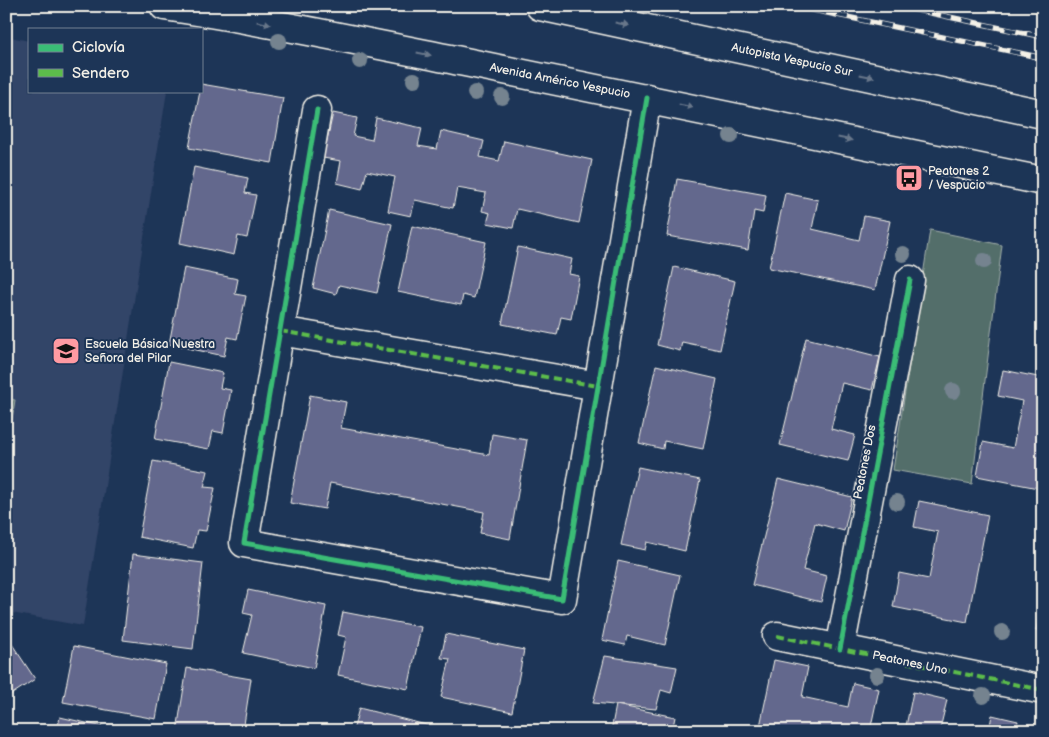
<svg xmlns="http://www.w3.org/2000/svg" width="1049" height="737" viewBox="0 0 1049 737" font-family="'Balsamiq Sans',sans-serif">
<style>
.built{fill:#324467}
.green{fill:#536e6b;stroke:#a4b0aa}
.building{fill:#64688d;stroke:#f4f1e8}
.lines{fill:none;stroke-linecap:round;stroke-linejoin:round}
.minor-casing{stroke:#f4f1e8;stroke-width:31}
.primary-casing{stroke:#f4f1e8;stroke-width:31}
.motorway-casing{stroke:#f4f1e8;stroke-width:31}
.minor{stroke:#1d3557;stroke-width:28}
.primary{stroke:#1d3557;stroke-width:28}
.motorway{stroke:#1d3557;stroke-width:28}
.rail-casing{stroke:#f4f1e8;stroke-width:5.5}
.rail{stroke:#1d3557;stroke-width:4;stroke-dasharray:11;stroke-linecap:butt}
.quiet{stroke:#5cbc4b;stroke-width:4;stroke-dasharray:8 4;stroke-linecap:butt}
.cycleway-casing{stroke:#1d3557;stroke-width:8}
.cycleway{stroke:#3abd76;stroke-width:5}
.tree{fill:#74838f}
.oneway{fill:#68778a}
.labels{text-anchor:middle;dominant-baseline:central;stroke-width:4;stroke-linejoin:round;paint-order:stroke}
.street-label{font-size:12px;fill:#f4f1e8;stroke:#1d3557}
.poi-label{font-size:12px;fill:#f4f1e8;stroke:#1d3557;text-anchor:start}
</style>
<rect width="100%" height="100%" fill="#1d3557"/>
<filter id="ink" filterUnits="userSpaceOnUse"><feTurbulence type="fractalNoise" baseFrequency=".02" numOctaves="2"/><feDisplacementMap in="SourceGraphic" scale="10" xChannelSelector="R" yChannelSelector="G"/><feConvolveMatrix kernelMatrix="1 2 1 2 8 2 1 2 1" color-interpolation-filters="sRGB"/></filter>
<g filter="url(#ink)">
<polygon class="built" points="6,36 29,41 29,91 167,91 83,626 6,612"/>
<g class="green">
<polygon points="930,230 1002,245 972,484 893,470"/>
<polygon points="6,399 15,400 6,457"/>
</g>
<g class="building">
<polygon points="201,84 283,98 272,163 189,148 200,91 201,91"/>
<polygon points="333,113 357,118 353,136 372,140 376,118 422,128 418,146 437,149 441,131 484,141 480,157 499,161 504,141 592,160 579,223 517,209 513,228 487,223 490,213 482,211 486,193 457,188 453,208 415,200 411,216 388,211 395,177 367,171 362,189 337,183 341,161 323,158"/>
<polygon points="194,167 248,178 245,193 256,195 247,238 238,236 234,255 180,243"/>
<polygon points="677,179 766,195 763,213 754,211 748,250 667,236"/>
<polygon points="785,193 818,200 812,229 859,240 864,216 890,221 875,290 769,268"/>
<polygon points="329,210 392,224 377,293 339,285 336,294 313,288"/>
<polygon points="412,226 486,242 474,298 463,295 461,305 398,292"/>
<polygon points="518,247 572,259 569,274 579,276 571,319 561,317 557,335 502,324"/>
<polygon points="674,267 735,281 720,350 682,342 680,351 657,345"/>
<polygon points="184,268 238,279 235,294 246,296 237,339 228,337 224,356 169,344"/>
<polygon points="806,338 880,357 872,390 842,383 831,429 855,435 848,461 780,445"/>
<polygon points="169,362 223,373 220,388 231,390 223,433 213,431 209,449 155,439"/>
<polygon points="656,365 717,379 703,449 664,441 663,449 639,443"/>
<polygon points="1003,370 1043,378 1043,489 977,476 983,442 1013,448 1022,401 998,396"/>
<polygon points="310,395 346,402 341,428 489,455 492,434 527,440 510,539 480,533 484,512 330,483 325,509 290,503"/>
<polygon points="153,461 208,471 204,487 215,488 206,531 197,530 193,548 139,537"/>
<polygon points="638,467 700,480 685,551 647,542 645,550 621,545"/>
<polygon points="778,479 852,497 844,531 815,523 803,570 827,576 821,602 752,585"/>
<polygon points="919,501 988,515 967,622 893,607 899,573 929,579 938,532 914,527"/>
<polygon points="133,554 203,563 193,649 123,640"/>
<polygon points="618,561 680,575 665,645 627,636 625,645 602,640"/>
<polygon points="248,590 326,606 314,668 243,653 252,615 243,613"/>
<polygon points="1043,596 1043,631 1036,630"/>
<polygon points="343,612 421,627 408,689 338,675 346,637 338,635"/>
<polygon points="446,634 524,650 512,712 441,697 450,659 441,658"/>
<polygon points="6,635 35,679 6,698"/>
<polygon points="74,646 166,664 156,719 63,702"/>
<polygon points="605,656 677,667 671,693 661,690 656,709 593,703"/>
<polygon points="774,660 808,667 802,697 848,707 853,683 879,689 870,731 759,731"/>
<polygon points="187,668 251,679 243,731 177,731"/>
<polygon points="913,692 947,700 940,729 948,731 905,731"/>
<polygon points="616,705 675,717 672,731 611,731"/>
<polygon points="359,708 450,731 353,731"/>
<polygon points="992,715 1018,721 1016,731 989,731"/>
<polygon points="60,717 121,731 57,731"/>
</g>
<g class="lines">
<defs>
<g id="minor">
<polyline points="317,110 244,543 562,599 647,98"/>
<polyline points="280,331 598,386"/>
<polyline points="777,636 1043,690"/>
<polyline points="840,649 910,280"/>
</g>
<path id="primary" d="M164,6C267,21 368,43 470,63C661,101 852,141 1043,181"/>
<polyline id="motorway" points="540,6 1043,114"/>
</defs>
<use href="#minor" class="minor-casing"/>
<use href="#primary" class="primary-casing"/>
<use href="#motorway" class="motorway-casing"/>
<use href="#minor" class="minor"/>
<use href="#primary" class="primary"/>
<use href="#motorway" class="motorway"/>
<defs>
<g id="rail">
<polyline points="794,6 1043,58"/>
<polyline points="898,6 1043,37"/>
</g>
</defs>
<use href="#rail" class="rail-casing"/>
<use href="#rail" class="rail"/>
<g class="quiet">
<polyline points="280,331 598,386"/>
<polyline points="777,636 1043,690"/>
</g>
<defs>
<g id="cycleway">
<polyline points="317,110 244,543 562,599 647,98"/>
<polyline points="840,649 910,280"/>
</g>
</defs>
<use href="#cycleway" class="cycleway-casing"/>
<use href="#cycleway" class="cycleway"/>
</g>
<g class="tree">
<circle cx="279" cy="41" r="8"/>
<circle cx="360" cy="61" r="8"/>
<circle cx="414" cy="80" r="8"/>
<circle cx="475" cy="93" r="8"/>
<circle cx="502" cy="97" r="8"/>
<circle cx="731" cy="136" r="8"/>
<circle cx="903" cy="254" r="8"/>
<circle cx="984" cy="261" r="8"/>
<circle cx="953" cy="391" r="8"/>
<circle cx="897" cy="502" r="8"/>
<circle cx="1002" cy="632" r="8"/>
<circle cx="877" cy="675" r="8"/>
<circle cx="983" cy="696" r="8"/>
</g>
<defs><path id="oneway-solid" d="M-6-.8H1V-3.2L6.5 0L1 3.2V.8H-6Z" transform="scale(1.25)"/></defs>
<g class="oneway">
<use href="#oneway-solid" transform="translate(264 23) rotate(11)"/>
<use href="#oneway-solid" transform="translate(622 24) rotate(12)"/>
<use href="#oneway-solid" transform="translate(424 54) rotate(11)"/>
<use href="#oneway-solid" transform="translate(867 76) rotate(12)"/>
<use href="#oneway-solid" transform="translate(686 106) rotate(12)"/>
<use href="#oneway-solid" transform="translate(845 139) rotate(12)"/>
</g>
</g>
<defs>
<symbol id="bus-square" viewBox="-11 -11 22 22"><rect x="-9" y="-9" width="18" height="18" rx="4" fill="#ff9aa2" stroke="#1d3557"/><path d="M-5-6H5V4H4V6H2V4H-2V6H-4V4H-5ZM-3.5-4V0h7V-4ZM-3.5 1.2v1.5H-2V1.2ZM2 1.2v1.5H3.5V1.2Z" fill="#111"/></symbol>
<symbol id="school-square" viewBox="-11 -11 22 22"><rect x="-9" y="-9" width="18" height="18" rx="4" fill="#ff9aa2" stroke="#1d3557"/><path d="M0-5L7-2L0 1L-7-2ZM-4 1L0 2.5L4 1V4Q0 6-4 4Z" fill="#111"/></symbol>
</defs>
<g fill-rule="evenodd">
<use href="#bus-square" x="893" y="162" width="32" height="32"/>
<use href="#school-square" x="50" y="335" width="32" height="32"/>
</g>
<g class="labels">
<g class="street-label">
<text transform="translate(792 60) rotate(12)">Autopista Vespucio Sur</text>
<text transform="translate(560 81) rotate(11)">Avenida Américo Vespucio</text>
<text transform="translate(865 462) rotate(-79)">Peatones Dos</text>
<text transform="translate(910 663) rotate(12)">Peatones Uno</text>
</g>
<g class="poi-label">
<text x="928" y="171">Peatones 2<tspan x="928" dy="14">/ Vespucio</tspan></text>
<text x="85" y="344">Escuela Básica Nuestra<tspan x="85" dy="14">Señora del Pilar</tspan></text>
</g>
</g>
<rect width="1049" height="737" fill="none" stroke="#1d3557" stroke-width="25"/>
<rect x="12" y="12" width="1024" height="712" fill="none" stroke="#f4f1e8" stroke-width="2" filter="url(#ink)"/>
<rect x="28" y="28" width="175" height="65" fill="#1d3557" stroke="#738091"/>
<rect x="38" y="44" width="25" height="8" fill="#3abd76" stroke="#738091"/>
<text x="72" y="52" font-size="15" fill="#f4f1e8">Ciclovía</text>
<rect x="38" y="69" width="25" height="8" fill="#5cbc4b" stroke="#738091"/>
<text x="72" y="78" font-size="15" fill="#f4f1e8">Sendero</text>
</svg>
